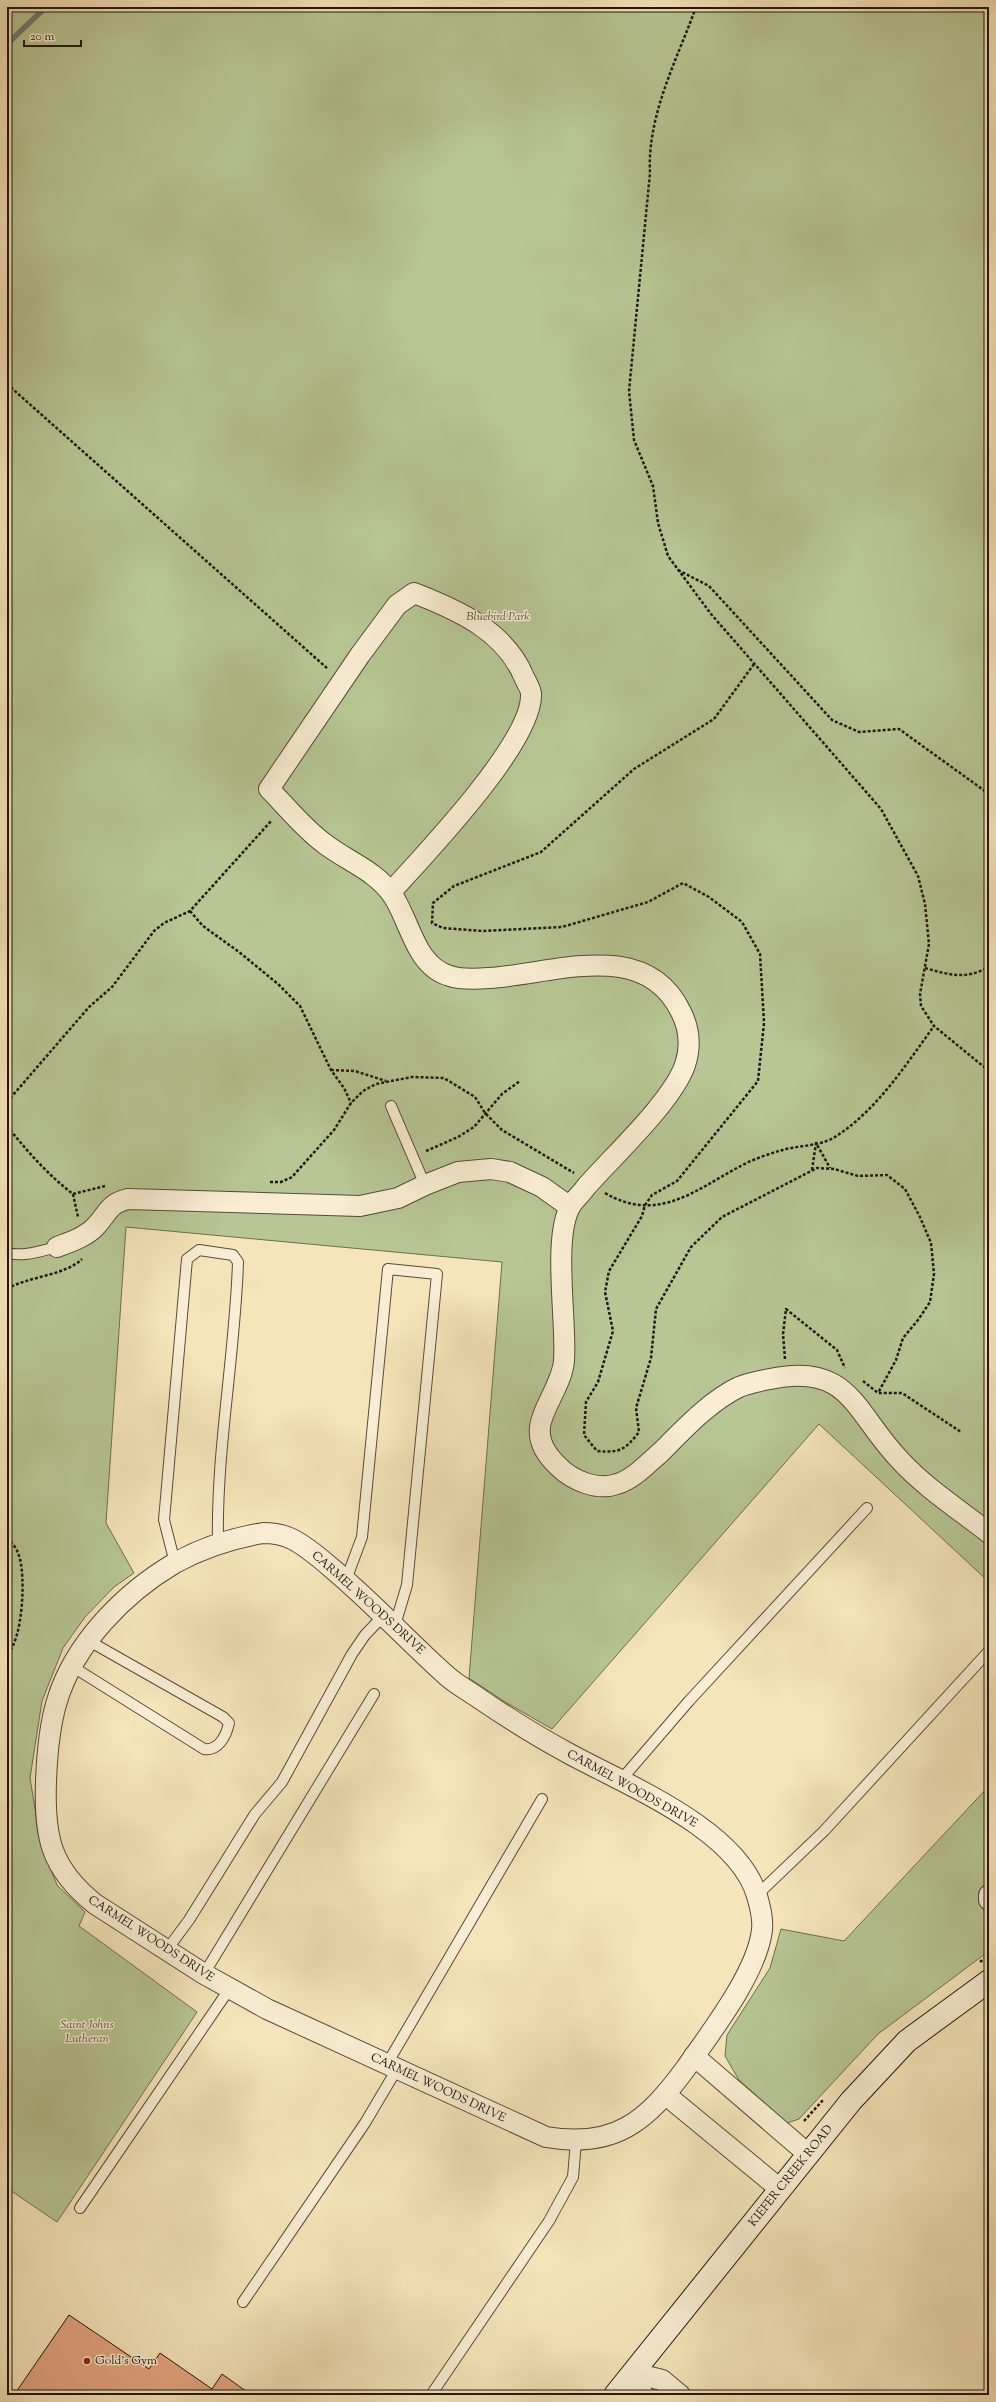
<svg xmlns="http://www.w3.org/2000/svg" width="996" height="2402" viewBox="0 0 996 2402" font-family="'Sorts Mill Goudy',serif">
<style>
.green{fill:#b7c694;stroke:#6c6e52}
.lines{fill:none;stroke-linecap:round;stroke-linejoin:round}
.stream{stroke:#6d7a76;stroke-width:5.5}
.building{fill:#e3a47f;stroke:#211611}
.lane-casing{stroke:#564a3c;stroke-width:12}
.street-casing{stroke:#564a3c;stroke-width:22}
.secondary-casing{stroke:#211611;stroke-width:24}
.path{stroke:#211611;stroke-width:2.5;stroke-dasharray:3 2;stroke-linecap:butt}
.lane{stroke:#f9eed3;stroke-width:10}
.street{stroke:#f9eed3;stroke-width:20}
.secondary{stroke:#f9eed3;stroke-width:22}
.poi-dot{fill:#8f2418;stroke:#f9eed3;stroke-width:1.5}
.labels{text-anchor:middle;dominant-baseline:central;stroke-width:3;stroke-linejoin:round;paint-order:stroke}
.park-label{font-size:12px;font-style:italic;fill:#56543f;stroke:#f9eed3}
.street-label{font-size:12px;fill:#211611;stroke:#f9eed3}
.poi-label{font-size:12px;fill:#211611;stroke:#f9eed3;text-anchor:start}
</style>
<rect width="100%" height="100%" fill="#f6e5bb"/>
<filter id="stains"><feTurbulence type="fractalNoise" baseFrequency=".005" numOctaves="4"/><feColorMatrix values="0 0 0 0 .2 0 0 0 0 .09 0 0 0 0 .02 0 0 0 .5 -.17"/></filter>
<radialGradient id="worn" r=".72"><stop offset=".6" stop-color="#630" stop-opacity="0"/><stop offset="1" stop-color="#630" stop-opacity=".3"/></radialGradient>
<g class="green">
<polygon points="7,7 989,7 989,1582 819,1424 552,1729 505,1702 469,1678 502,1262 126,1227 106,1523 134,1573 114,1587 85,1617 63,1648 42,1701 30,1778 41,1845 57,1885 85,1912 79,1926 197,2012 57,2222 7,2188"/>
<polygon points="989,1786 989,1951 878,2034 799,2119 787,2123 739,2080 725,2056 727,2035 770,1968 781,1929 844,1941"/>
</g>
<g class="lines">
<polyline class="stream" points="7,44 46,7"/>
</g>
<polygon class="building" points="69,2315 149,2369 160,2353 212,2389 222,2374 250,2394 14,2395"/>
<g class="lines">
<defs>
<g id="lane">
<polyline points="391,1106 425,1185"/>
<path d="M7,1253C24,1257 40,1251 57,1247"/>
<path d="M175,1563L164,1520L187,1259L199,1250L233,1255L238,1262C235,1357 216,1450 218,1544"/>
<polyline points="346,1580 362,1537 388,1269 437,1274 407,1585 395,1625"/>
<path d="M73,1667L204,1749C218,1751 226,1737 229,1723L223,1717L89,1641"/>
<polyline points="621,1780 689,1701 867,1508"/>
<polyline points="757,1895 824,1831 989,1651"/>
<polyline points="166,1951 189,1920 255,1814 282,1782 352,1654 365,1635 384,1615"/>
<polyline points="204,1974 374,1694"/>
<polyline points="387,2064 542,1799"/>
<polyline points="80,2208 230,1988"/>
<polyline points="243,2302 365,2123 397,2069"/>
<polyline points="431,2395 549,2221 573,2177 576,2141"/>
</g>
<g id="street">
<path d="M391,892C425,854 533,742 531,694C531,689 526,682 524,677C505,631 458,610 414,593L397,605L360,655L269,789C287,807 304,829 325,844C347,861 378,872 393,896C411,923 415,966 450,976C462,980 477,979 489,978C555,974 645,937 681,1012C689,1028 691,1047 685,1065C672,1102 613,1156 586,1187C582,1193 575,1199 571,1205C552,1237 567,1321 564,1361C562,1384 542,1408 540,1427C538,1443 548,1457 559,1467C573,1481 598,1491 617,1484C634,1479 648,1463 661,1452C684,1429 710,1401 739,1387C748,1383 760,1381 770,1379C849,1362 854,1411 898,1458C924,1487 958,1509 989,1533"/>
<path d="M57,1247C70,1242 86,1237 96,1226C109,1212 108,1204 128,1199L360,1206L398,1198L425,1185L458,1172L491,1169L510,1172L542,1187L570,1207"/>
<path d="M263,1533C273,1533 282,1534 292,1539C308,1547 322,1560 335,1571C374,1604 409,1642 447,1676C457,1685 469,1691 480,1699C508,1718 538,1737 568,1753C626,1785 738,1829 757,1896C760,1906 763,1921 762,1930C757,1973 711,2032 686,2068C647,2121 615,2149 546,2137L267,2009L204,1974L95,1904C50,1868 44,1836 46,1781C47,1754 49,1727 57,1701C74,1644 124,1593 175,1563C202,1548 233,1538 263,1533Z"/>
<polyline points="989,1895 989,1900"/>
<polyline points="694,2056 808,2154"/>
<polyline points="666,2095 780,2189"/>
<polyline points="634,2373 662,2380 680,2395"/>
<polyline points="634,2373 643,2395"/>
</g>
<g id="secondary">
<path id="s1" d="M615,2395L851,2101L907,2041L989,1981"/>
</g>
</defs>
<use href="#lane" class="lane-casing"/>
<use href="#street" class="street-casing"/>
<use href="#secondary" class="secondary-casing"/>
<g class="path">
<path d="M696,7C677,60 647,115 650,173L629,391L634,440L653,486L658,523L668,556L711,614L881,809L918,876L925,904L929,944L920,994L921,1006L934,1026L989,1071"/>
<polyline points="7,384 328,669"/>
<polyline points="678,570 709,586 832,720 859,732 899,729 989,794"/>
<path d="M754,664L714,719L634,769L541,852L454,886L433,903L432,923L443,928L483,931L562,927L648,902L683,883L709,897L742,922L760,954L764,1023L758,1081L677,1181L652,1195L645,1205L642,1216L609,1271L605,1292L613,1331L598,1382L586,1402L584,1435L597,1451C620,1453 625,1450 639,1432L636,1408L651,1358L656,1309L691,1247L722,1217L817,1168L834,1169L858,1176L887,1175L905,1189L920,1217L931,1243L934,1274L930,1302L918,1320L903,1338L896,1360L878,1393"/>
<polyline points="190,911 203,926 239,952 278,984 300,1006 331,1070 344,1088 351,1103"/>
<path d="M925,968C950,975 965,980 989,967"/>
<polyline points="331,1070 355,1071 386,1081"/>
<polyline points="7,1102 89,1007 112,987 154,931 164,923 190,911 272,820"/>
<path d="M7,1126C27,1151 48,1175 73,1194L105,1186"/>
<polyline points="426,1151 458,1137 474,1127 502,1094 520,1081"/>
<polyline points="812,1170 816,1143 830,1168"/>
<polyline points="270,1182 281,1182 292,1177 334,1130 351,1103 363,1091 376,1084 412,1077 444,1078 475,1097 485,1113 502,1130 574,1173"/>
<path d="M605,1193C656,1223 693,1192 737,1168C749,1161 765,1155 779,1151C797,1145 819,1147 835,1137C877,1110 905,1066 934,1026"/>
<polyline points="73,1194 78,1217"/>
<path d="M7,1289C29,1276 64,1276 82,1259"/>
<polyline points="785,1359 783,1334 786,1309 837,1350 845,1368"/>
<polyline points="863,1381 878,1393 902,1393 961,1432"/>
<path d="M7,1538C12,1543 17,1548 19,1556C26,1576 23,1639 7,1655"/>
<polyline points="980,1962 989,1955"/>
<polyline points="804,2121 824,2099"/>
</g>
<use href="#lane" class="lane"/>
<use href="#street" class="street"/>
<use href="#secondary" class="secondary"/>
</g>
<circle class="poi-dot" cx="87" cy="2361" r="4"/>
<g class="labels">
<g class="park-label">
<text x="498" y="617">Bluebird Park</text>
<text x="87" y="2025">Saint Johns<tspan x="87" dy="14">Lutheran</tspan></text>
</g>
<g class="street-label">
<text transform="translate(368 1603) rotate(42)">CARMEL WOODS DRIVE</text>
<text transform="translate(632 1789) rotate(29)">CARMEL WOODS DRIVE</text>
<text transform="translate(151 1939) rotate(33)">CARMEL WOODS DRIVE</text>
<text transform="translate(438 2088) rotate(25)">CARMEL WOODS DRIVE</text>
<text stroke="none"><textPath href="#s1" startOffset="281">KIEFER CREEK ROAD</textPath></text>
</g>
<g class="poi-label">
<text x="95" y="2361">Gold's Gym</text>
</g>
</g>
<rect width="996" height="2402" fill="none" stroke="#f6e5bb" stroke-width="24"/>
<rect x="8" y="8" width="980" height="2386" fill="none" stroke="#211611" stroke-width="2"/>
<rect x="12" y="12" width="972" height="2378" fill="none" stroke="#211611"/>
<path d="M24 40v6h57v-6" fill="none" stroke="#211611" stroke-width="2"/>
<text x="30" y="40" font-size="12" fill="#211611" stroke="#f9eed3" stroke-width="3" paint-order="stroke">20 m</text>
<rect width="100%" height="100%" filter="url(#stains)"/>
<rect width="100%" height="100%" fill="url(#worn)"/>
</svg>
